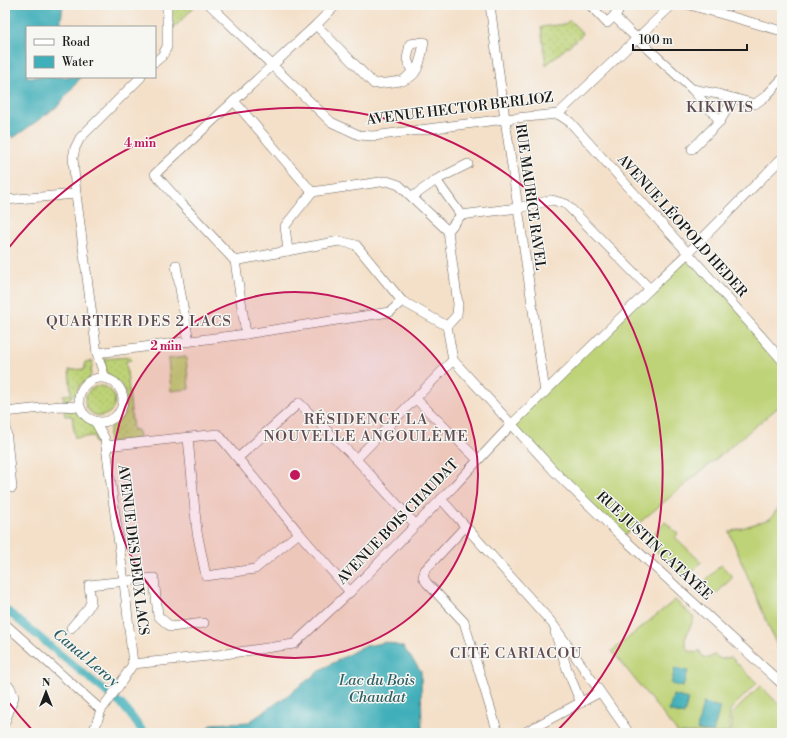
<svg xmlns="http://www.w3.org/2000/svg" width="787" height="738" viewBox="0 0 787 738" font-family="'Libre Bodoni',serif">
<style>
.grass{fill:url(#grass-dots);stroke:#6d784a}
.garden{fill:#bed377;stroke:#6d784a}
.water{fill:#3fafb9;stroke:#2e666a}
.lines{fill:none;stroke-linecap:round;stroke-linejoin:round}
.canal{stroke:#3fafb9;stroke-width:8}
.minor-casing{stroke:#686159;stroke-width:10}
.minor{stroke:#fff;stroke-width:9}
.ring{fill:none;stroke:#c2185b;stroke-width:2}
.labels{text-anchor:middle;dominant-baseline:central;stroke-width:3;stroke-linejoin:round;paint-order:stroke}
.street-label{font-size:14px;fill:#1c1c1c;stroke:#f6f6f2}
.neighbourhood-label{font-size:15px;letter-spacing:1px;fill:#5f4b52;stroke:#f6f6f2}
.water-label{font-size:15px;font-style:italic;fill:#2c5e63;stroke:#f6f6f2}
.centre{fill:#c2185b;stroke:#f6f6f2;stroke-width:2}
.ring-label{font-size:12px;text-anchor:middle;font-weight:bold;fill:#c2185b;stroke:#f6f6f2;stroke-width:3;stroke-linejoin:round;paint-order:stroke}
</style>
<defs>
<pattern id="grass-dots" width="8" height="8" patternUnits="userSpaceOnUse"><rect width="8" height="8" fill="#bed377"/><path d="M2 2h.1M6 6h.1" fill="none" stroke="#a3b566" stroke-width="1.8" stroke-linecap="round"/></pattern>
</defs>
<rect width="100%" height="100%" fill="#f6f6f2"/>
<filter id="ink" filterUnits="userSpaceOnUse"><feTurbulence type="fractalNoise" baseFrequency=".025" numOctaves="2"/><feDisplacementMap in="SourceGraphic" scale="8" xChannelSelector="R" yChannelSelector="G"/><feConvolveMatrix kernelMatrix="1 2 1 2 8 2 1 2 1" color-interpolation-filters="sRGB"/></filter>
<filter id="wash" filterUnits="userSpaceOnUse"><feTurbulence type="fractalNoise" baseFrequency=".012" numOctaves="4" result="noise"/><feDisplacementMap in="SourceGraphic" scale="16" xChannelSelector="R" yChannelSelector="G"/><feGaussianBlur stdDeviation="0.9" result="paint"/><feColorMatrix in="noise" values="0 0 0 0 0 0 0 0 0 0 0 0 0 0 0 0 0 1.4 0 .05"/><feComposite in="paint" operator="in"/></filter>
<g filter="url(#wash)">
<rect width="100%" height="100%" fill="#f4e0c9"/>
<g class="grass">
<polygon points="171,5 196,5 171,31"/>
<polygon points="570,20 583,34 546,65 541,27 565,24"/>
<path d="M130,357L131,360L126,361L133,430H138L139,440L109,442C108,436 109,427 114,421C117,419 121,416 123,413C128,404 127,389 119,383C116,380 111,379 108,377L103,359Z"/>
<polygon points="93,361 90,378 80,385 76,393 64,402 63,395 71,394 69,370 85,369 85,362"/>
<circle cx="100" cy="401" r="15"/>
<polygon points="77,410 85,421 94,425 100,436 101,443 95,443 94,436 75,438 72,416 65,416 64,411"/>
</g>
<g class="garden">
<polygon points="688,253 782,360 782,404 622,537 511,425"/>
<polygon points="186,357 189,389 171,391 168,359"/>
<polygon points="782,503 782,658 729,532 770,519"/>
<polygon points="665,522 678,534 675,537 701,562 685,579 646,541"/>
<polygon points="721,565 733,577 713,597 701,585"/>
<polygon points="675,600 694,618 685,639 687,650 696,653 699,650 703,657 709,658 714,655 721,659 731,657 757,683 730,710 729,733 678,733 612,651"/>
<polygon points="760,686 782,707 782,733 732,733 732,714"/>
</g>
<g class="water">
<polygon points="5,5 63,5 60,27 27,27 27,77 81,77 58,106 13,138 5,130"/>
<polygon points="386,642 403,647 421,671 422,733 199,733 213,724 249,722 284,698 322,669 362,647"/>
<polygon points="675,668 688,671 683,687 671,684"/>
<polygon points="673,695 688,699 684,715 669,711"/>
<polygon points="703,703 720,707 713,733 697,730"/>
</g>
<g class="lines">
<polyline class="canal" points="5,609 122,705 129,713 144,733"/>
</g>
</g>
<g filter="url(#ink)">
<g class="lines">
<defs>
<g id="minor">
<polyline points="210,5 331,122 359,135 373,136 505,119 558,114 672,5"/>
<polyline points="336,5 316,25 155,174 179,201 235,261 339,241 356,245 402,301 447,326 453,360 555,472 622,537 782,684"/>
<polyline points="490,5 505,119 545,392"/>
<polyline points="590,5 607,23 618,12 612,5"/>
<polyline points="690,5 782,31"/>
<polyline points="614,16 630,32 692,89 718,94 755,104 766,96 782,79"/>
<path d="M316,25L374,84C412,80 417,83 424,42L410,44L407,59L412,72L403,81"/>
<polyline points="155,62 162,56 167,47 167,5"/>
<polyline points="692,89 720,121 734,98"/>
<polyline points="234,101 312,192"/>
<polyline points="558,114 570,122 688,253 782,360"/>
<polyline points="692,149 720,121"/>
<polyline points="436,180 468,164"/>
<polyline points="412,197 436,180 461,215"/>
<polyline points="5,199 5,200 76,194"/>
<polyline points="448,231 461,215 518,208 552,200 566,204 650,289"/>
<polyline points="288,251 285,226 312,192 387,181 399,185 448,231 458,304 457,315 447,326"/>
<polyline points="235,261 246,334"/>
<polyline points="176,265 189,342"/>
<polyline points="97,353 246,334 390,312 402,301"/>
<circle cx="101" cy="400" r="22"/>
<polyline points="105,378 97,353 76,194 73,158 75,148 80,138 141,77"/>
<polyline points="416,399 478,460"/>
<polyline points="5,412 60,406 80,407"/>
<polyline points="5,420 12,488"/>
<polyline points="95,421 105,439 124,582 133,664"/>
<polyline points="188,438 197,532 206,576 255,569 299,533"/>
<polyline points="106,446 218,434 299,533 350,592"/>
<polyline points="238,458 299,403 356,459 415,524"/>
<polyline points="356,459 453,360"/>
<polyline points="441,499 552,623 629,733"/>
<polyline points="465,527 425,570 423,577 427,583 464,622 498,733"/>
<polyline points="5,624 101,710"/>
<polyline points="71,628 88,608 91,602 89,585 154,578 158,616 171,627 204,623"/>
<polyline points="555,632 567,669 581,703"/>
<polyline points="133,664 218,655 294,644 350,592 454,486 511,425 650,289 688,253 782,158"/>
<polyline points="5,686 10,687 14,697 5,722"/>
<polyline points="93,733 101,710 118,687 133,664"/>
<polyline points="524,733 600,692"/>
</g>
</defs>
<use href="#minor" class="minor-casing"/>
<use href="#minor" class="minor"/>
</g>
</g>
<circle cx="295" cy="475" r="183" fill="#c2185b" fill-opacity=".12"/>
<g class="ring">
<circle cx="295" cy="475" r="183"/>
<path d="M34 732A366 366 0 0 1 7 700M7 250A366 366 0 1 1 556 732"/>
</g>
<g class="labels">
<g class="street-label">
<text transform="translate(460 109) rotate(-7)">AVENUE HECTOR BERLIOZ</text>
<text transform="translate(530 197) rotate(82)">RUE MAURICE RAVEL</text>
<text transform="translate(682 226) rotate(48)">AVENUE LÉOPOLD HEDER</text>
<text transform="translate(398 522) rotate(-46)">AVENUE BOIS CHAUDAT</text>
<text transform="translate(654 546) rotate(43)">RUE JUSTIN CATAYÉE</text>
<text transform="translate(133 550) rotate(83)">AVENUE DES DEUX LACS</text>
</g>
<g class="neighbourhood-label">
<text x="720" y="107">KIKIWIS</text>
<text x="139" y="321">QUARTIER DES 2 LACS</text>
<text x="366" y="419">RÉSIDENCE LA<tspan x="366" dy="17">NOUVELLE ANGOULÈME</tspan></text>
<text x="516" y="653">CITÉ CARIACOU</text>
</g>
<g class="water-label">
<text transform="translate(86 658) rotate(40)">Canal Leroy</text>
<text x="377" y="680">Lac du Bois<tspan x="377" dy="17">Chaudat</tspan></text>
</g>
</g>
<circle cx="295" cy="475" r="6" class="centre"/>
<g class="ring-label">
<text x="140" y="147">4 min</text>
<text x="166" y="350">2 min</text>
</g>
<rect width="787" height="738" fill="none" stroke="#f6f6f2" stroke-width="20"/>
<rect x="26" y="26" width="130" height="52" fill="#f6f6f2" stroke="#9f9f9c"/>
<rect x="34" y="39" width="20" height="6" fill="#ffffff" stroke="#9f9f9c"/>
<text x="62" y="46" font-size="12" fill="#1c1c1c">Road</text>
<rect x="34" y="56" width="20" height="12" fill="#3fafb9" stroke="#9f9f9c"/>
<text x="62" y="66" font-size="12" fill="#1c1c1c">Water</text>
<g transform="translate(46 692)" stroke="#f6f6f2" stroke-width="3" paint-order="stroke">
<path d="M0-3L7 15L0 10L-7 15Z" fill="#1c1c1c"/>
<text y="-6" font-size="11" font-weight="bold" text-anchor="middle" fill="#1c1c1c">N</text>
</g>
<path d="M633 44v6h114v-6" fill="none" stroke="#1c1c1c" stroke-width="2"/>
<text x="639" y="44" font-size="12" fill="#1c1c1c" stroke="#f6f6f2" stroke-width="3" paint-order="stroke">100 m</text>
</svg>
